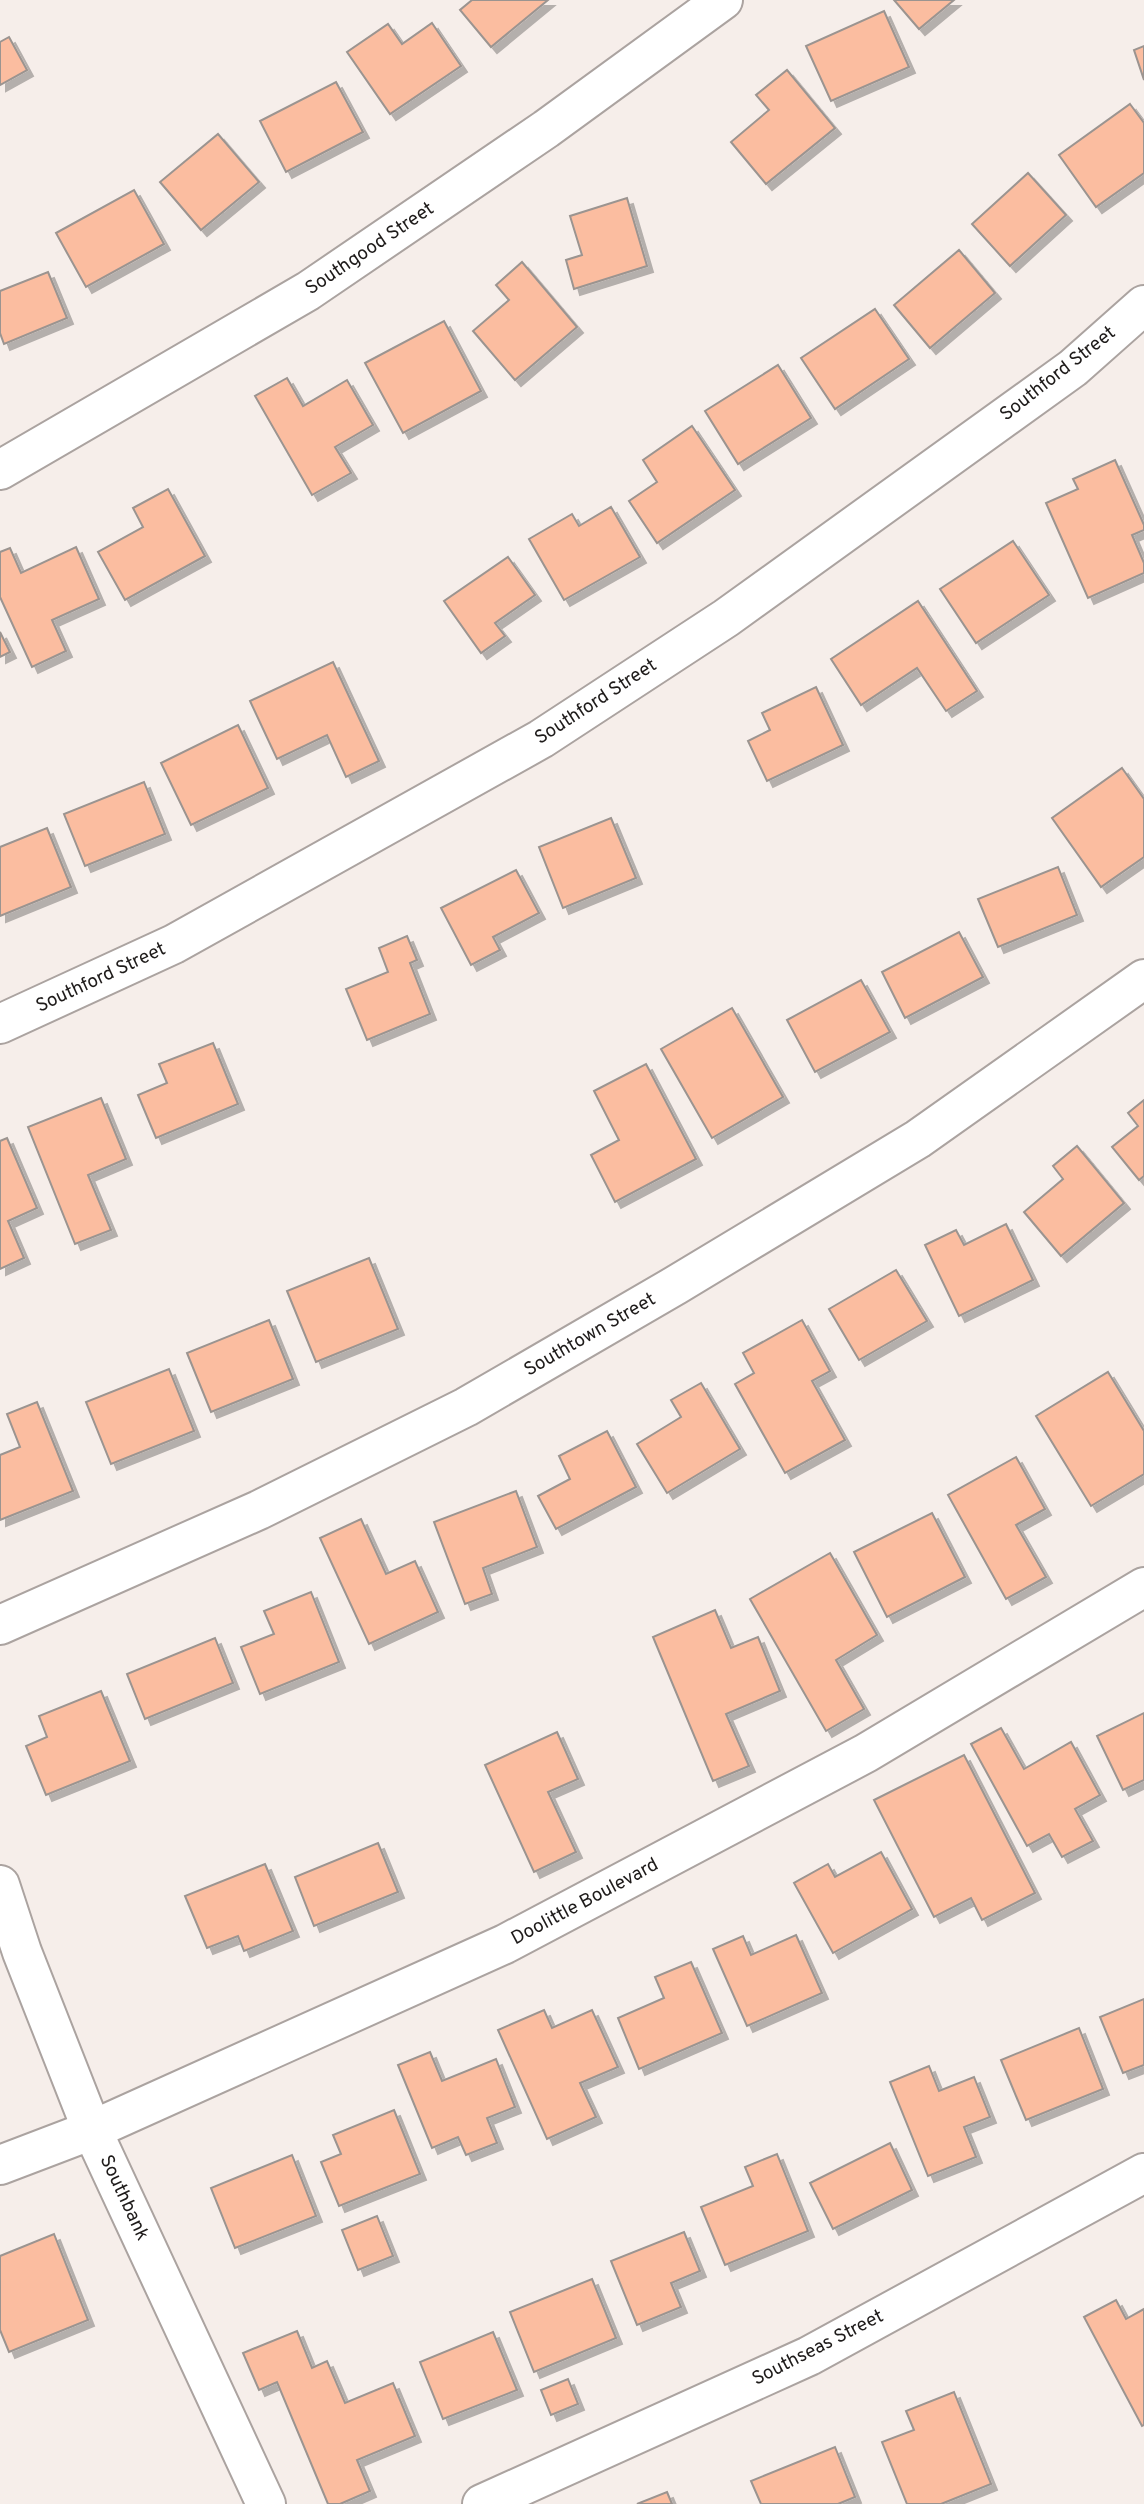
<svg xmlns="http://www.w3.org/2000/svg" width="1144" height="2504" viewBox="0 0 1144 2504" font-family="Overpass,sans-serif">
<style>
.building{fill:#fbbda0;stroke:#9b9490;stroke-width:2;filter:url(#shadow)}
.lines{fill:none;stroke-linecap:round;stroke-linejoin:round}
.street-casing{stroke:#aba3a0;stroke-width:42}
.street{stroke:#fff;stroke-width:38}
.labels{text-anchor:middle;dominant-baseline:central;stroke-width:6;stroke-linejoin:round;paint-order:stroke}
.street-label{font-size:19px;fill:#1e1b1a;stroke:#fff}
</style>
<defs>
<filter id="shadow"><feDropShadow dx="6" dy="6" stdDeviation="0" flood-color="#0004"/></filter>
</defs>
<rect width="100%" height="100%" fill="#f6eeea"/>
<g class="building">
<polygon points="472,0 548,0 491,47 460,10"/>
<polygon points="894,0 954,0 919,29"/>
<polygon points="884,11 909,67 831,101 806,46"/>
<polygon points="432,23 461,66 390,114 347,52 388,24 402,44"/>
<polygon points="9,37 27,70 0,85 0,42"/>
<polygon points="1144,46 1144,80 1134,50"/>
<polygon points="787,70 835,128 766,184 731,142 769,110 756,95"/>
<polygon points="336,82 363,132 286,172 260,121"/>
<polygon points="1130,104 1144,123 1144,173 1096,207 1059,155"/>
<polygon points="218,134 259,182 201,230 160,182"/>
<polygon points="1028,173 1066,215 1010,266 972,224"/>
<polygon points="134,190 164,244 86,287 56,233"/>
<polygon points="627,198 647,266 574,289 566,260 582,255 570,216"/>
<polygon points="959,250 995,293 930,348 894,305"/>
<polygon points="522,262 577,327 515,380 473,331 509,300 496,285"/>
<polygon points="48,272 67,318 4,344 0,333 0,291"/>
<polygon points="875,309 909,359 835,409 801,358"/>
<polygon points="444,321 481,391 403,433 365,363"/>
<polygon points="778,365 811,418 738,464 705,411"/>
<polygon points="287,378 303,406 347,380 373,425 335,447 351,473 312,495 255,396"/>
<polygon points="692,426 735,490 657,543 629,501 657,482 643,460"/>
<polygon points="1115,460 1144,525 1144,530 1132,535 1144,563 1144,573 1088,598 1046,503 1078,489 1073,479"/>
<polygon points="168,489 205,556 125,600 98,552 143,527 133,508"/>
<polygon points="611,507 640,557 564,600 529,539 572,514 579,526"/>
<polygon points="1013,541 1049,595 976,643 940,589"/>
<polygon points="76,547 99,599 52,620 66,651 32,667 0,597 0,552 10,548 21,573"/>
<polygon points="508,557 535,595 495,623 505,636 481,653 444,601"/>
<polygon points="918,601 977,691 946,711 917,668 861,705 831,659"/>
<polygon points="0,632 10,652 0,657"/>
<polygon points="333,662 379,761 346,777 327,735 277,759 250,701"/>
<polygon points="816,687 843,745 767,781 748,741 770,730 762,713"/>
<polygon points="238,725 268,788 191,825 161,763"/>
<polygon points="1122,768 1144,799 1144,857 1101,887 1052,818"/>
<polygon points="144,782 165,834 85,866 64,814"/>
<polygon points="611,818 636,878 563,908 539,847"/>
<polygon points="47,828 71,887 0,916 0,847"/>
<polygon points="1058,867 1077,915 998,947 978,899"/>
<polygon points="516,870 539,913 493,937 500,950 471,965 441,908"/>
<polygon points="959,932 983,977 905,1018 882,972"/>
<polygon points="407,936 417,960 410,963 430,1014 367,1040 346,989 388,972 379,948"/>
<polygon points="861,980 890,1032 815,1072 787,1020"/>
<polygon points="732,1008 783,1097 712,1138 661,1049"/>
<polygon points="213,1043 238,1104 156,1138 138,1095 167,1083 159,1064"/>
<polygon points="646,1064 696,1159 615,1202 591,1155 619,1140 594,1091"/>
<polygon points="101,1098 126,1159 88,1175 111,1230 75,1244 28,1127"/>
<polygon points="1144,1100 1144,1176 1139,1180 1112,1147 1138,1126 1128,1113"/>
<polygon points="7,1138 37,1208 8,1221 24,1258 0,1269 0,1141"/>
<polygon points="1077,1146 1124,1203 1061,1256 1024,1212 1063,1179 1053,1166"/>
<polygon points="1006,1224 1033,1280 959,1316 925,1245 956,1230 964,1245"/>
<polygon points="369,1258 398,1329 316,1362 287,1291"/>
<polygon points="896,1270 927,1321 859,1360 829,1309"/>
<polygon points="269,1320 293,1379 211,1412 187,1353"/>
<polygon points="802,1320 830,1371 812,1381 845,1440 785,1473 735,1384 754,1373 743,1353"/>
<polygon points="169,1369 194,1431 111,1464 86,1402"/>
<polygon points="1108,1372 1144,1431 1144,1474 1091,1506 1036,1416"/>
<polygon points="701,1383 740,1449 667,1493 637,1444 681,1417 671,1400"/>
<polygon points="37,1402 73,1491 0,1520 0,1455 20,1447 7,1414"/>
<polygon points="607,1431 636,1487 556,1529 538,1496 570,1479 559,1456"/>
<polygon points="1016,1457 1045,1509 1016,1525 1046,1577 1006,1599 948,1495"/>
<polygon points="516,1491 537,1547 483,1568 492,1594 465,1604 434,1522"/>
<polygon points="932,1513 965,1577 887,1617 854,1552"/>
<polygon points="361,1519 386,1574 415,1561 438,1612 369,1644 320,1538"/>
<polygon points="830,1553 877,1635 836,1660 864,1709 826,1731 750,1599"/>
<polygon points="311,1592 339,1662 260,1694 241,1647 274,1634 264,1611"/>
<polygon points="715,1610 731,1648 758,1637 780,1691 726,1714 749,1766 713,1781 653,1637"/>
<polygon points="215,1638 233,1683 145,1719 127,1674"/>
<polygon points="101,1691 130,1761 46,1795 26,1746 47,1737 39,1716"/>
<polygon points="1144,1713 1144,1780 1123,1790 1097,1736"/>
<polygon points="1001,1728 1024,1769 1071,1742 1100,1795 1075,1809 1093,1841 1062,1857 1049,1834 1027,1846 971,1744"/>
<polygon points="557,1732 578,1779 548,1792 576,1852 534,1872 485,1765"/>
<polygon points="964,1755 1035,1893 982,1920 971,1898 934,1917 874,1800"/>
<polygon points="378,1843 398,1892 314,1926 295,1877"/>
<polygon points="881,1852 912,1909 833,1953 794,1883 828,1864 835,1877"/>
<polygon points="265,1864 293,1931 244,1951 238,1936 207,1948 185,1896"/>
<polygon points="796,1935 822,1993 747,2026 713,1949 743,1936 751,1955"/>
<polygon points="691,1962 722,2033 639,2069 618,2018 664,1998 655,1977"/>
<polygon points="1144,1999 1144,2065 1123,2073 1100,2017"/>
<polygon points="544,2010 552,2028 592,2010 618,2067 580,2083 596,2117 547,2139 498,2030"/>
<polygon points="1079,2028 1103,2089 1026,2120 1001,2060"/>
<polygon points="430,2052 442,2081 496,2059 515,2107 487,2118 497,2143 466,2155 458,2137 432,2148 398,2065"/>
<polygon points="929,2066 939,2091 974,2077 990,2117 964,2127 976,2157 928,2176 890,2082"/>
<polygon points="394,2110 420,2174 339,2206 321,2162 341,2154 333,2135"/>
<polygon points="890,2143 912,2190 833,2229 810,2183"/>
<polygon points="777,2154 808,2231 725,2265 701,2207 753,2186 745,2167"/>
<polygon points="292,2155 316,2216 235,2248 211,2188"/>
<polygon points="377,2216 393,2256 358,2270 342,2230"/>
<polygon points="684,2232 700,2271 671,2283 681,2307 637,2325 611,2261"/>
<polygon points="54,2234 88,2320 9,2352 0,2330 0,2256"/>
<polygon points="592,2279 616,2338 534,2372 510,2312"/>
<polygon points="1116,2300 1126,2319 1144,2309 1144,2425 1142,2426 1084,2317"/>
<polygon points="297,2331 312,2368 327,2361 345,2403 393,2383 415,2436 357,2460 370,2491 340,2504 328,2504 277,2382 259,2390 243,2353"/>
<polygon points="493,2332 517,2390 443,2419 420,2362"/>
<polygon points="568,2379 578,2404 551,2415 541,2390"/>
<polygon points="954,2392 991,2484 941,2504 907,2504 882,2442 914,2430 906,2411"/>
<polygon points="835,2447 855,2497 838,2504 761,2504 751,2481"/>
<polygon points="667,2492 672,2504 637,2504"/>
</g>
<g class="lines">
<defs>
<g id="street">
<polyline points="0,470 308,291 546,129 723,0"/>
<polyline points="0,1024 174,944 541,739 726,618 1073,368 1144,305"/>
<polyline points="0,1625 259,1510 466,1407 676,1285 918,1139 1144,979"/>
<polyline points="0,1885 22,1952 92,2130 266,2504"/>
<polyline points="0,2165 92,2130 505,1944 866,1753 1144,1587"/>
<polyline points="482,2504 809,2356 1144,2173"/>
</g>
</defs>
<use href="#street" class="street-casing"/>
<use href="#street" class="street"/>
</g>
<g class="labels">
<g class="street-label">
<text transform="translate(370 249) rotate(-34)">Southgood Street</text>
<text transform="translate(1058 374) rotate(-38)">Southford Street</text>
<text transform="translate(596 702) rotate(-33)">Southford Street</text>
<text transform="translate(101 978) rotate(-25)">Southford Street</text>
<text transform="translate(590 1335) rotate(-30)">Southtown Street</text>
<text transform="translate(585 1902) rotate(-28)">Doolittle Boulevard</text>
<text transform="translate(124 2198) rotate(65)">Southbank</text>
<text transform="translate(818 2348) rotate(-27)">Southseas Street</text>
</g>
</g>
</svg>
